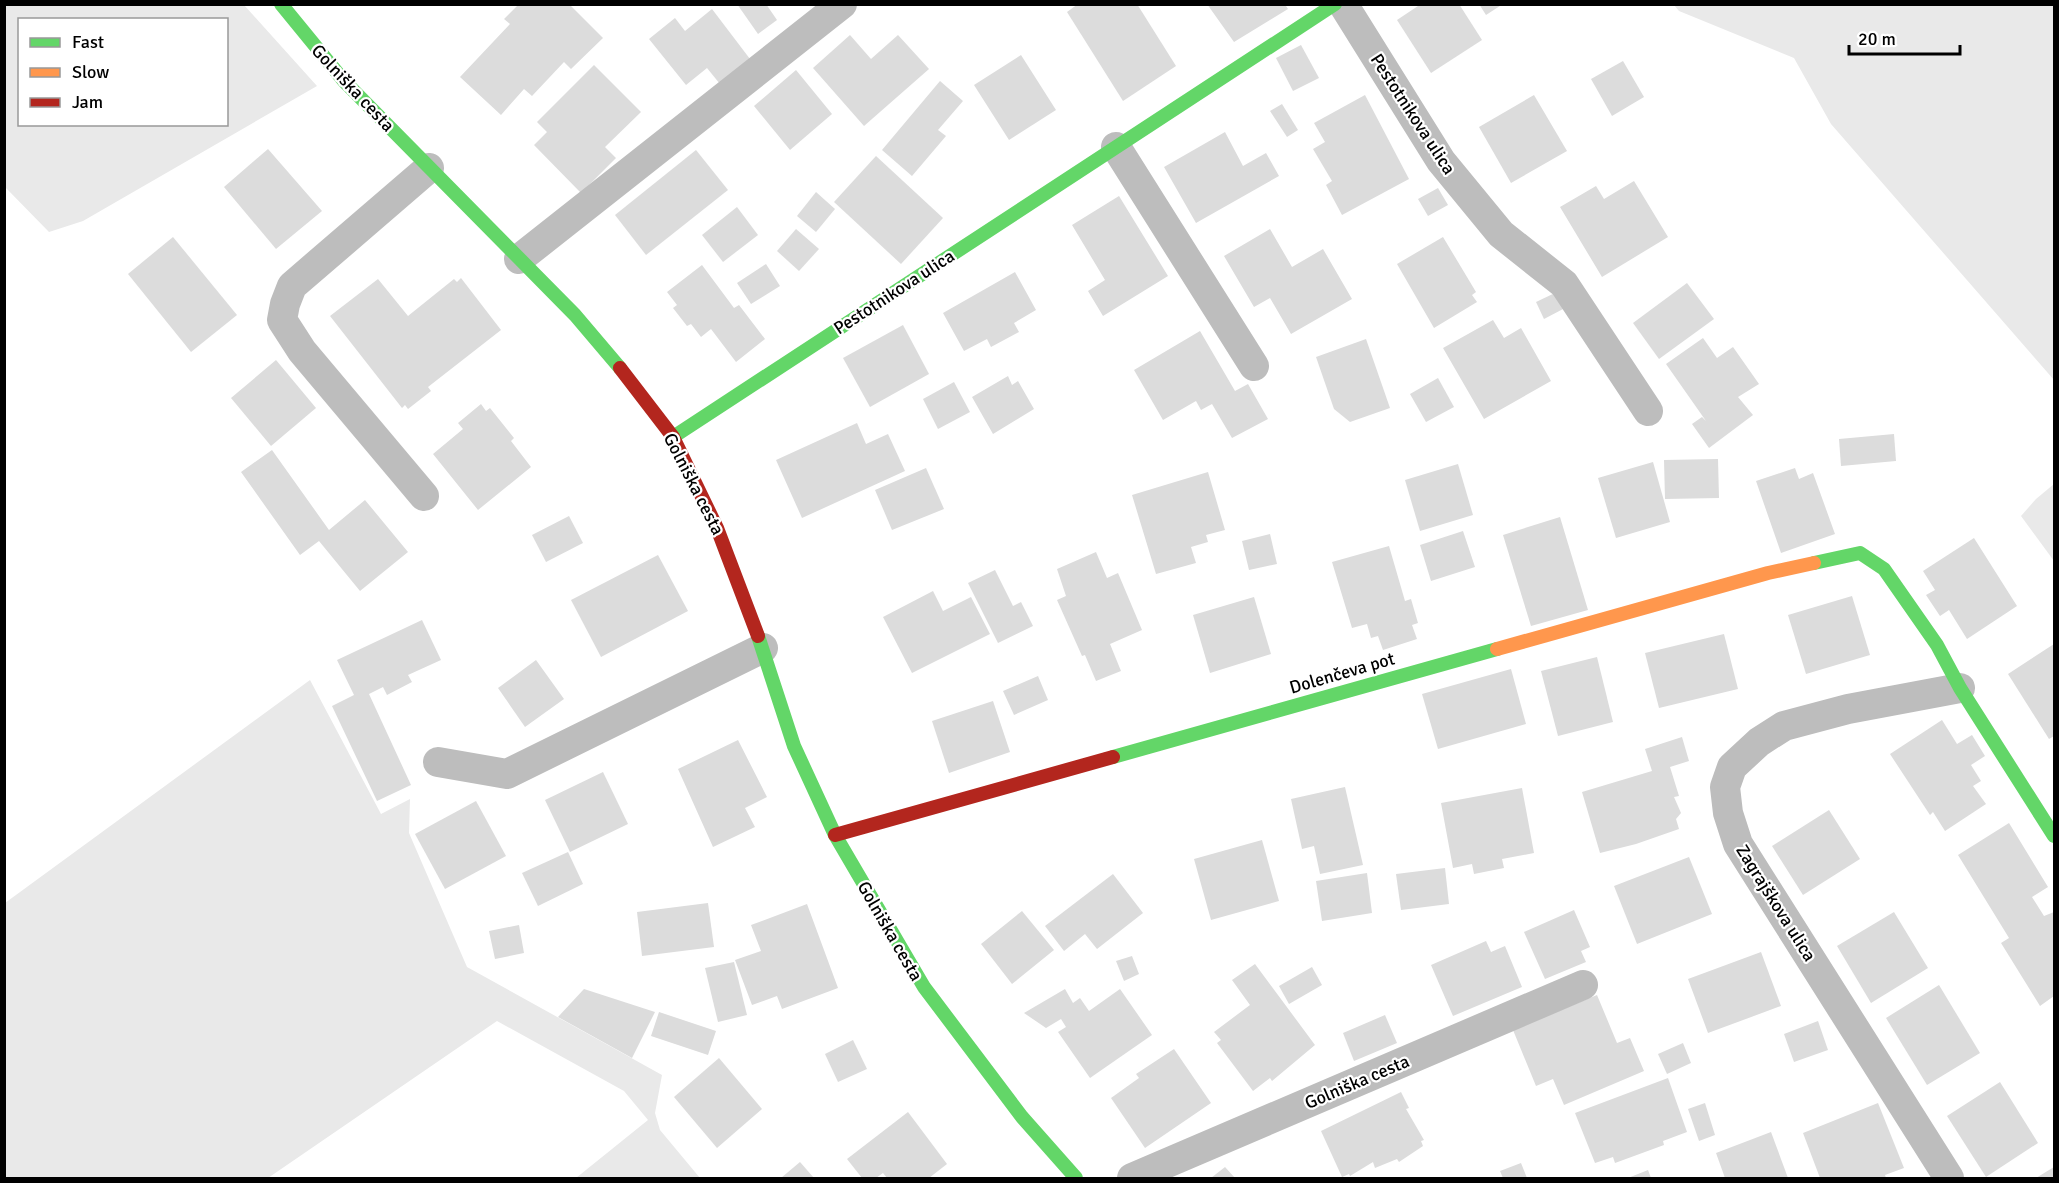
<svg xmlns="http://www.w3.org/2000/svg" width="2059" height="1183" viewBox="0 0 2059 1183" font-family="Signika,sans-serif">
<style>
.green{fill:#e9e9e9;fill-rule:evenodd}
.building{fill:#dcdcdc}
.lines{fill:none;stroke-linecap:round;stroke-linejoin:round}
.street{stroke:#bdbdbd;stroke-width:30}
.fast{stroke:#63d668;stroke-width:14}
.slow{stroke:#ff974d;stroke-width:14}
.jam{stroke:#b3261e;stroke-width:14}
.labels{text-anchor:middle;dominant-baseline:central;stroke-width:4.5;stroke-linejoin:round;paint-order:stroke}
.street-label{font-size:18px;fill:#000;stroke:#fff}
</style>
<rect width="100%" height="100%" fill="#fff"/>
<g class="green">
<path d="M5,4L244,5L317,86L83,221L49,232L5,187ZM20,20H226V124H20Z"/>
<polygon points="1674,5 2054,5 2054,380 1831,124 1794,58 1679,11"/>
<polygon points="2054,484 2054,561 2021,516 2036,499"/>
<polygon points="310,680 381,814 410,799 409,833 467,967 662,1075 655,1113 660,1130 700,1178 576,1178 648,1120 624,1091 497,1021 268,1178 5,1178 5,903"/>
</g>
<g class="building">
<polygon points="519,4 569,4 603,38 571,69 564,62 532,96 524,89 501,115 460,77 510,24 504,19"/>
<polygon points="737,4 766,4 777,20 758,34"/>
<polygon points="1078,4 1137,4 1176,66 1123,101 1067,12"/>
<polygon points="1207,4 1288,4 1286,6 1288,9 1234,42"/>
<polygon points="1421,4 1459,4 1482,40 1431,73 1397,20"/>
<polygon points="1479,4 1503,4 1486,15"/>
<polygon points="712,9 750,59 720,84 707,68 686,85 649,39 675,18 685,31"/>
<polygon points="850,35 871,59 898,35 929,69 864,126 813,68"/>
<polygon points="1301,45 1319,78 1293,91 1276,58"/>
<polygon points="1021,55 1056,110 1009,140 974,85"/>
<polygon points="1623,61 1644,97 1612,116 1591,79"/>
<polygon points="594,65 641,112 605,147 616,158 581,193 534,145 547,132 537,122"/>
<polygon points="796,70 832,114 790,150 754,106"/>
<polygon points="940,81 963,101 938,130 946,136 912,176 882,150"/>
<polygon points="1365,95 1409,179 1342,215 1326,185 1332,181 1313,149 1325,142 1314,123"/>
<polygon points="1534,95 1567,151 1511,183 1479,127"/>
<polygon points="1282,104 1298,130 1287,137 1270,111"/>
<polygon points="1225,132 1243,166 1266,153 1279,176 1196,223 1164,167"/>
<polygon points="268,149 322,211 276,249 224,187"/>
<polygon points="696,150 728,190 646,255 615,215"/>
<polygon points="876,156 943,218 901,264 834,202"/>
<polygon points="1634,181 1668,237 1602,277 1560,207 1596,186 1604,199"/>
<polygon points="1438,188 1448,205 1428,216 1418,199"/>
<polygon points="816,192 835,209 816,232 797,216"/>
<polygon points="1119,196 1168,276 1103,316 1088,291 1105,280 1072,225"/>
<polygon points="737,207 758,235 723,262 702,235"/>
<polygon points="796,229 819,249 799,271 777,251"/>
<polygon points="1270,229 1292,267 1323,249 1352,299 1291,334 1270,298 1254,307 1224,256"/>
<polygon points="173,237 237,315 191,352 128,274"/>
<polygon points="1443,237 1476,292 1472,295 1477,302 1434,328 1397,264"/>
<polygon points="766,264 780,286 751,304 737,283"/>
<polygon points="702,265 734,308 739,305 765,339 736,362 711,329 701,337 691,324 687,326 673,308 677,305 667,292"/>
<polygon points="1015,272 1036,310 1014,323 1019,332 991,347 987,339 964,351 943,313"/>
<polygon points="461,278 501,330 428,387 431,391 408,409 405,405 402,408 330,316 378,279 408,316 454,279 457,282"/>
<polygon points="1687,283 1714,319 1659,359 1633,323"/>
<polygon points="1557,292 1565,308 1544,319 1536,302"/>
<polygon points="1493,320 1504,338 1521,328 1551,381 1484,419 1443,348"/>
<polygon points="903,325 929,374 870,407 843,358"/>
<polygon points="1200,331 1235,391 1248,384 1268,419 1232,438 1212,404 1201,410 1196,401 1163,420 1134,370"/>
<polygon points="1703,338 1717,358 1733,347 1759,384 1738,397 1753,415 1709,448 1692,424 1702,417 1706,421 1666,364"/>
<polygon points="1366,339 1390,408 1350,422 1334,409 1316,357"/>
<polygon points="276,360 316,408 271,446 231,398"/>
<polygon points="1008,376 1012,385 1018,381 1034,409 993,434 972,397"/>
<polygon points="1438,378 1454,407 1426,422 1410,394"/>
<polygon points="954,382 970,412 938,429 923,399"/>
<polygon points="481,404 486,411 490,408 514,438 511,441 531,467 478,510 433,454 463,429 458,423"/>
<polygon points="857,423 866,444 888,434 905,471 802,518 776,460"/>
<polygon points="1894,434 1896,461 1841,466 1839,439"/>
<polygon points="272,450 329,530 365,500 408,552 360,591 319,541 300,555 241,472"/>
<polygon points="1718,459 1719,498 1665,499 1664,460"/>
<polygon points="1653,462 1670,522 1616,538 1598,478"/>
<polygon points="1458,464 1473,515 1420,531 1405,480"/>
<polygon points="926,468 944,509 892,530 875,490"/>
<polygon points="1795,468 1799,479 1813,473 1835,534 1781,553 1756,481"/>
<polygon points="1208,472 1225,530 1206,535 1208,542 1191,547 1196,563 1156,574 1132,495"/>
<polygon points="569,516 583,543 546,562 532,535"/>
<polygon points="1560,517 1588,610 1531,626 1503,535"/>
<polygon points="1463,531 1475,567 1431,581 1420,545"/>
<polygon points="1270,534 1277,564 1249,570 1242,541"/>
<polygon points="1974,538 2017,606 1967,639 1949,610 1940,616 1926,595 1935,590 1923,571"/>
<polygon points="1389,546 1405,601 1411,599 1418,623 1412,625 1417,639 1383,650 1378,636 1371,638 1367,624 1352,628 1332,562"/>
<polygon points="1096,552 1107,578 1118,573 1142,630 1110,644 1121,671 1096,681 1085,655 1082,656 1057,600 1066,596 1057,569"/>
<polygon points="658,555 688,611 601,657 571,600"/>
<polygon points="995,570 1013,606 1021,602 1033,626 998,643 968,583"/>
<polygon points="933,591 943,611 971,597 990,634 912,673 883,617"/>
<polygon points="1852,596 1870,655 1806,674 1788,615"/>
<polygon points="1254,597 1271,654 1210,673 1193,615"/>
<polygon points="422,620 441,660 408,675 412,682 387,695 383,687 369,694 411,785 377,801 332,706 354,695 337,660"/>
<polygon points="1724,634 1738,689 1659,708 1645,653"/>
<polygon points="2054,644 2054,736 2049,739 2008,674"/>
<polygon points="1597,657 1613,722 1558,736 1541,671"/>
<polygon points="536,660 564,699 525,727 498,688"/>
<polygon points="1511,669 1526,724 1438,749 1422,694"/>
<polygon points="1038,676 1048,700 1014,715 1003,691"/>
<polygon points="993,701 1010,752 949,773 932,721"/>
<polygon points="1942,720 1957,744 1972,735 1985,756 1971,765 1981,781 1973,786 1986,804 1945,831 1933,812 1930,815 1890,754"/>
<polygon points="1682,737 1689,761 1670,767 1679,796 1674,797 1681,813 1676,819 1679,829 1636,844 1600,853 1582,792 1652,771 1645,749"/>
<polygon points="738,740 767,797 745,808 755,827 713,847 678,769"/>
<polygon points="603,772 628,824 570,852 545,800"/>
<polygon points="1345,787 1363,865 1320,874 1314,846 1302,849 1291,799"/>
<polygon points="1522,788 1534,853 1502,859 1504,868 1474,874 1472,864 1453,868 1441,803"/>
<polygon points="476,801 506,856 445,889 415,834"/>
<polygon points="1829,810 1860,859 1803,895 1772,846"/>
<polygon points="2009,823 2048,887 2032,897 2044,916 2054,912 2054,996 2040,1006 2001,943 2009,938 1958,855"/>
<polygon points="1262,840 1279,901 1211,920 1194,859"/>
<polygon points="568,852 583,884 538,906 522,873"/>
<polygon points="1689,857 1712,914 1637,944 1614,886"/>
<polygon points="1445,868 1449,904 1401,910 1396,874"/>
<polygon points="1367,873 1372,913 1322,921 1316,881"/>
<polygon points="1113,874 1143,913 1097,949 1085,934 1064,951 1045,926"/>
<polygon points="708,903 714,947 642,956 637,912"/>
<polygon points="807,904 838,988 782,1009 777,996 752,1005 735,960 761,951 751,925"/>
<polygon points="1574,910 1590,947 1581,951 1586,962 1545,979 1524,932"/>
<polygon points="1022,911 1054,950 1012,984 981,944"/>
<polygon points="1894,912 1928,968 1871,1003 1837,946"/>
<polygon points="519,925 524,953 495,959 489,931"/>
<polygon points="1486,941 1491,952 1505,946 1522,987 1453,1016 1431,965"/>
<polygon points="1761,952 1781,1006 1708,1033 1688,979"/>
<polygon points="1132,956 1139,974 1124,981 1116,961"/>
<polygon points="734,962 747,1015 718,1022 705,968"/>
<polygon points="1255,964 1315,1045 1272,1081 1270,1078 1253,1091 1217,1043 1221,1040 1214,1032 1250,1005 1232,980"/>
<polygon points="1312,967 1322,985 1289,1004 1279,986"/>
<polygon points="1939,985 1980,1053 1927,1085 1886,1018"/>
<polygon points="584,989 655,1012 632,1058 558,1017"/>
<polygon points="1065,989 1073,1003 1080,998 1089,1011 1120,989 1152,1035 1090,1078 1058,1032 1066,1027 1061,1019 1046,1028 1024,1013"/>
<polygon points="1597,995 1617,1043 1630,1038 1644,1071 1564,1105 1553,1079 1536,1086 1513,1030"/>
<polygon points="659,1012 716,1031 708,1055 651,1036"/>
<polygon points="1385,1015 1397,1043 1354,1061 1343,1033"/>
<polygon points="1818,1021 1828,1050 1794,1062 1784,1034"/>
<polygon points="853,1040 867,1069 838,1082 825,1054"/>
<polygon points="1683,1043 1691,1063 1667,1074 1658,1054"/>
<polygon points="1174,1049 1211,1103 1145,1148 1111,1098 1139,1078 1136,1074"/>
<polygon points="719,1058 762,1109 717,1148 674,1097"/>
<polygon points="1668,1078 1687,1132 1663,1141 1664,1145 1615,1163 1613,1157 1595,1163 1575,1113"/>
<polygon points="2000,1082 2038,1143 1986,1177 1947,1116"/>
<polygon points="1401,1092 1409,1108 1406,1109 1424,1140 1421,1141 1423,1146 1399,1162 1397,1159 1375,1168 1373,1162 1350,1176 1349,1174 1342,1177 1321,1131"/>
<polygon points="1705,1103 1715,1135 1699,1141 1688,1109"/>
<polygon points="1878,1103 1904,1168 1885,1175 1886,1178 1820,1178 1803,1133"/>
<polygon points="908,1112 947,1164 929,1178 887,1178 883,1173 876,1178 862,1178 847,1159"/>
<polygon points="1771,1132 1788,1178 1725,1178 1716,1153"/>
<polygon points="800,1162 814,1178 781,1178"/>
<polygon points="1521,1163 1527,1178 1503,1178 1500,1171"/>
<polygon points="1225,1167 1235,1178 1211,1178"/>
<polygon points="2054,1167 2054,1178 2036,1178"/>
<polygon points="1648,1170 1651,1178 1628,1178"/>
</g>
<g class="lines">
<g class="street">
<polyline points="1343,4 1441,161 1501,234 1564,284 1648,411"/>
<polyline points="1116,147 1254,366"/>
<polyline points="519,259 842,4"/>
<polyline points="424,496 302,351 282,320 285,304 292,286 429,168"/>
<polyline points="438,762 507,774 763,648"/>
<polyline points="1132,1178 1583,985"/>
<polyline points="1949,1178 1738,844 1728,813 1725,787 1732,767 1759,742 1784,726 1848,709 1960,688"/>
</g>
<g class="fast">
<polyline points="281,4 344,81 575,315 620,368"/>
<polyline points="673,437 1335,4"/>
<polyline points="1814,563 1860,553 1884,569 1937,645 1960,688 2054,836"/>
<polyline points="758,636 794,746 835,835 924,987 1022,1117 1076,1178"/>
<polyline points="1113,757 1497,649"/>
</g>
<polyline class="slow" points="1497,649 1768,573 1814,563"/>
<g class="jam">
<polyline points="620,368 673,437 717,528 758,636"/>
<polyline points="835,835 1113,757"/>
</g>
</g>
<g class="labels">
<g class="street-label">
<text transform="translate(353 88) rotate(47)">Golniška cesta</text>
<text transform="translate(1413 114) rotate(57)">Pestotnikova ulica</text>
<text transform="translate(894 292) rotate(-33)">Pestotnikova ulica</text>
<text transform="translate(694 484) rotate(63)">Golniška cesta</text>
<text transform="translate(1342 673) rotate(-16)">Dolenčeva pot</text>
<text transform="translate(1776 903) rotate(58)">Zagrajškova ulica</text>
<text transform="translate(890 931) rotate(60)">Golniška cesta</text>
<text transform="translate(1357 1082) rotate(-23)">Golniška cesta</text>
</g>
</g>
<rect width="2059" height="1183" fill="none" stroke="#000000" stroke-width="12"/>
<rect x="18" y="18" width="210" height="108" fill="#ffffff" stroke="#999999" stroke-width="1.5"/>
<rect x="30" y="38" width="30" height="9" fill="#63d668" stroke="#999999" stroke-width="1.5"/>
<text x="72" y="48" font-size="18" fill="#000000">Fast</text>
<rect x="30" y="68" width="30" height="9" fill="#ff974d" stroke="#999999" stroke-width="1.5"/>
<text x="72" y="78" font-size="18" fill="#000000">Slow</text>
<rect x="30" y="98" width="30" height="9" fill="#b3261e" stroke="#999999" stroke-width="1.5"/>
<text x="72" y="108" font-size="18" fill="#000000">Jam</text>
<path d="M1849 45v9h111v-9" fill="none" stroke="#000000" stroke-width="3"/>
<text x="1858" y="45" font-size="18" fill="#000000" stroke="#ffffff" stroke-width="4.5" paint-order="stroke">20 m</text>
</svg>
